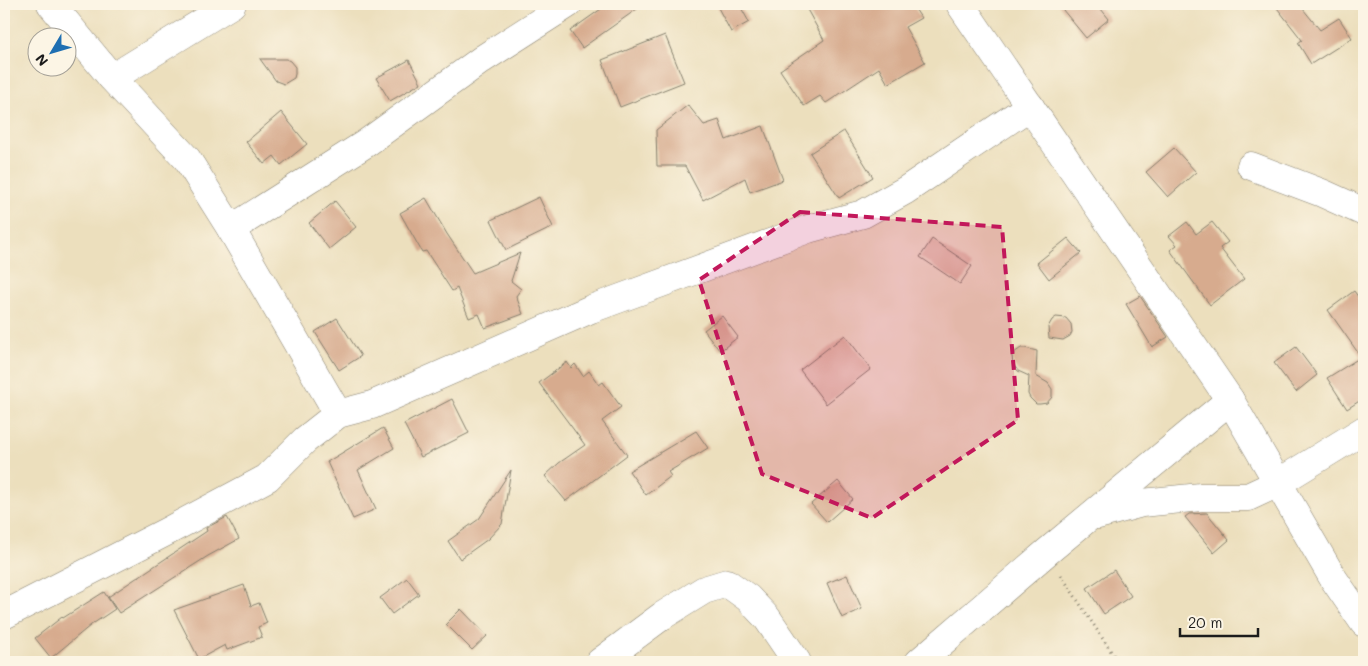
<svg xmlns="http://www.w3.org/2000/svg" width="1368" height="666" viewBox="0 0 1368 666" font-family="Mali,sans-serif">
<style>
.building{fill:#d7ab8e}
.lines{fill:none;stroke-linecap:round;stroke-linejoin:round}
.minor-casing{stroke:#847e6c;stroke-width:29}
.path{stroke:#847e6c;stroke-width:3;stroke-dasharray:1 4;stroke-linecap:butt}
.minor{stroke:#fff;stroke-width:28}
.marked{fill:#c2185b;fill-opacity:0.2;stroke:#c2185b;stroke-width:4;stroke-dasharray:10 6;stroke-linejoin:round}
</style>
<rect width="100%" height="100%" fill="#fcf5e5"/>
<filter id="ink" filterUnits="userSpaceOnUse"><feTurbulence type="fractalNoise" baseFrequency=".02" numOctaves="2"/><feDisplacementMap in="SourceGraphic" scale="10" xChannelSelector="R" yChannelSelector="G"/><feConvolveMatrix kernelMatrix="1 2 1 2 8 2 1 2 1" color-interpolation-filters="sRGB"/></filter>
<filter id="wash" filterUnits="userSpaceOnUse"><feTurbulence type="fractalNoise" baseFrequency=".0096" numOctaves="4" result="noise"/><feDisplacementMap in="SourceGraphic" scale="20" xChannelSelector="R" yChannelSelector="G"/><feGaussianBlur stdDeviation="1.12" result="paint"/><feColorMatrix in="noise" values="0 0 0 0 0 0 0 0 0 0 0 0 0 0 0 0 0 1.4 0 .05"/><feComposite in="paint" operator="in"/></filter>
<g filter="url(#wash)">
<rect width="100%" height="100%" fill="#ecdfbd"/>
<g id="blocks">
<g class="building">
<polygon points="608,4 644,4 582,48 570,31"/>
<polygon points="716,4 739,4 749,22 731,32"/>
<polygon points="804,4 912,4 921,18 905,27 925,62 888,84 879,68 826,103 820,96 804,106 780,70 824,40"/>
<polygon points="1058,4 1097,4 1109,19 1086,38"/>
<polygon points="1274,4 1299,4 1320,30 1339,18 1352,38 1311,64 1298,43 1302,40"/>
<polygon points="665,35 684,82 620,107 602,60"/>
<polygon points="260,59 286,59 290,61 295,67 295,74 294,78 284,84 276,81"/>
<polygon points="409,60 421,83 390,101 376,78"/>
<polygon points="688,105 704,125 719,120 726,140 763,126 783,180 750,192 745,178 703,200 685,166 657,166 656,130"/>
<polygon points="281,112 307,144 281,165 274,156 264,164 246,142"/>
<polygon points="844,131 873,177 839,198 810,153"/>
<polygon points="1174,148 1196,172 1168,197 1146,172"/>
<polygon points="539,197 553,227 506,250 491,220"/>
<polygon points="426,198 447,234 473,273 520,253 511,281 521,289 516,296 523,314 485,328 479,314 469,318 457,288 452,291 426,251 422,252 400,213"/>
<polygon points="335,201 356,227 329,249 309,223"/>
<polygon points="1187,222 1196,234 1212,222 1228,242 1220,248 1244,279 1210,305 1170,250 1177,245 1169,236"/>
<polygon points="1068,238 1081,253 1049,279 1037,263"/>
<polygon points="932,239 972,266 960,284 920,257"/>
<polygon points="1354,291 1364,305 1364,398 1347,409 1327,378 1361,357 1328,310"/>
<polygon points="1140,296 1168,337 1152,347 1126,304"/>
<polygon points="722,316 738,337 720,351 704,330"/>
<polygon points="1056,317 1066,318 1071,324 1072,332 1070,336 1063,340 1049,338 1048,327 1052,320"/>
<polygon points="337,318 361,356 339,370 315,332"/>
<polygon points="845,335 871,369 826,404 800,370"/>
<polygon points="1296,347 1317,375 1296,392 1274,363"/>
<polygon points="1021,348 1025,348 1037,351 1036,376 1048,383 1052,389 1052,397 1047,403 1040,404 1036,404 1030,398 1028,394 1029,376 1018,371 1013,364 1012,356 1014,353"/>
<polygon points="567,362 571,368 575,364 583,376 589,371 599,385 603,382 621,407 602,421 627,455 566,501 545,476 559,463 585,445 539,383"/>
<polygon points="452,399 469,433 421,457 404,424"/>
<polygon points="383,428 394,448 358,470 376,509 353,519 327,462"/>
<polygon points="696,431 708,448 668,472 671,476 646,495 629,471"/>
<polygon points="511,470 502,524 488,539 460,559 448,541 479,519"/>
<polygon points="838,481 853,499 827,522 811,504"/>
<polygon points="1207,513 1229,540 1214,553 1185,517 1189,514"/>
<polygon points="227,517 239,539 208,556 119,613 108,597 207,531 206,528"/>
<polygon points="1114,570 1131,596 1104,614 1087,588"/>
<polygon points="847,575 862,609 842,618 827,583"/>
<polygon points="407,578 419,594 392,614 380,598"/>
<polygon points="244,585 251,606 259,603 267,623 258,627 262,637 227,650 225,645 199,659 174,610"/>
<polygon points="104,592 115,609 91,625 51,658 35,638 62,617 63,618"/>
<polygon points="461,609 487,636 472,650 446,624"/>
</g>
</g>
</g>
<g filter="url(#ink)">
<use href="#blocks" fill-opacity="0" stroke="#847e6c" stroke-width="1"/>
<g class="lines">
<defs>
<g id="minor">
<polyline points="51,4 112,78 187,159 231,229 338,414"/>
<polyline points="960,4 1230,400 1333,578 1364,623"/>
<polyline points="112,78 232,4"/>
<polyline points="1251,166 1322,193 1364,212"/>
<polyline points="231,229 365,144 484,58 568,4"/>
<polyline points="1098,515 1142,503 1201,497 1248,497 1278,483 1364,430"/>
<polyline points="4,615 166,532 267,478 305,440 338,414 372,405 591,309 808,229 863,214 906,190 1030,106"/>
<polyline points="600,662 662,616 704,590 727,583 748,598 767,618 797,662"/>
<polyline points="919,662 1047,552 1230,400"/>
</g>
</defs>
<use href="#minor" class="minor-casing"/>
<polyline class="path" points="1061,575 1118,662"/>
<use href="#minor" class="minor"/>
</g>
</g>
<path class="marked" d="M800,212L1002,227L1018,420L872,518L762,474L699,280Z"/>
<rect width="1368" height="666" fill="none" stroke="#fcf5e5" stroke-width="20"/>
<g transform="translate(52 52) rotate(232)"><circle r="24" fill="#fcf5e5" stroke="#a29e95"/>
<path d="M0-4L9 19L0 12L-9 19Z" fill="#1f6fb2"/>
<text y="-8" font-size="14" font-weight="bold" text-anchor="middle" fill="#1c1c1c">N</text>
</g>
<path d="M1180 628v8h78v-8" fill="none" stroke="#1c1c1c" stroke-width="2.5"/>
<text x="1188" y="628" font-size="15" fill="#1c1c1c" stroke="#fcf5e5" stroke-width="4" paint-order="stroke">20 m</text>
</svg>
